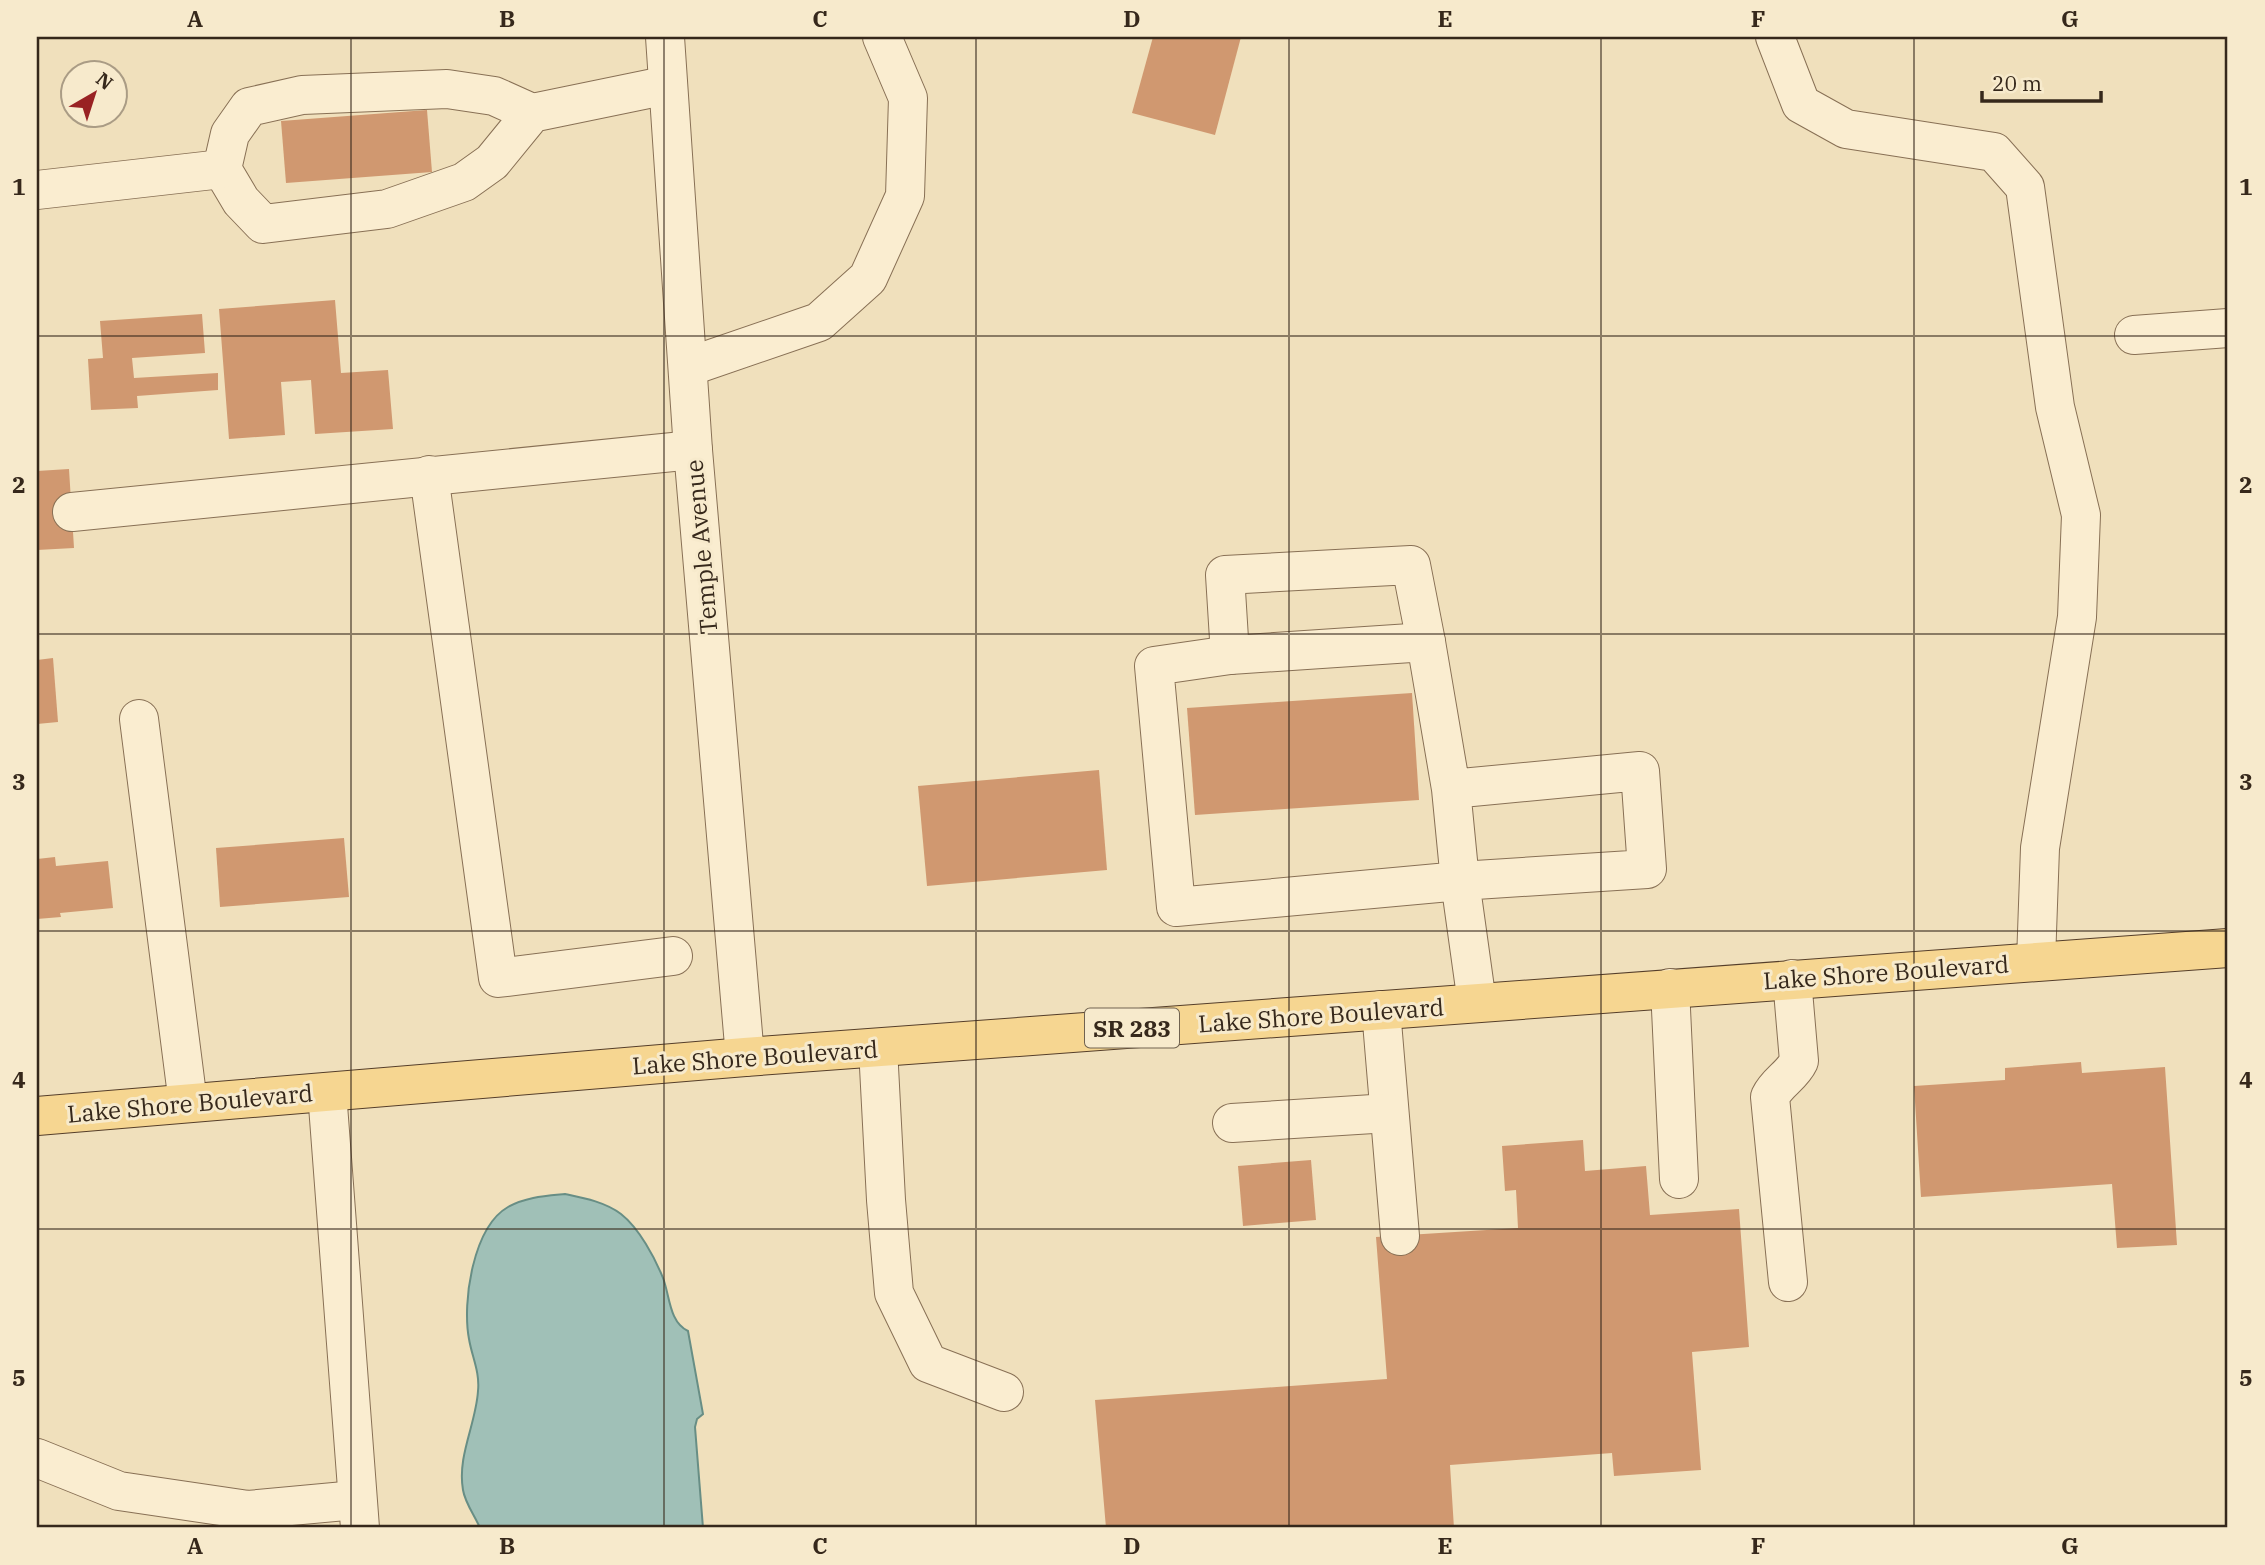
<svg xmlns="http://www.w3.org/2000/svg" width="2265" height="1565" viewBox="0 0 2265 1565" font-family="'IBM Plex Serif',serif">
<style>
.water{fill:#a0c0b7;stroke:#688e85;stroke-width:2}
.building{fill:#d09870}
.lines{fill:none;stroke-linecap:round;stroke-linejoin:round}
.minor-casing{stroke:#887055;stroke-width:40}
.major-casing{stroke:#553e2a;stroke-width:40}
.minor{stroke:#faedd0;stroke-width:38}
.major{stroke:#f6d691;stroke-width:38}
.grid{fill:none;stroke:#36281b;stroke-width:2;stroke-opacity:0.55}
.labels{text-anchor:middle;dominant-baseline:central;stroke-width:6;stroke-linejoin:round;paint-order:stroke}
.shield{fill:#f7eacc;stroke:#706250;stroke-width:2}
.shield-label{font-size:23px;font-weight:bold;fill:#36281b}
.street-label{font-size:24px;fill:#36281b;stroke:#f7eacc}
.neatline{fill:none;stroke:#36281b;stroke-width:2.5}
.grid-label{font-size:23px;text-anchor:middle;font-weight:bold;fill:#36281b}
</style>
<rect width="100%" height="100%" fill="#f0e0bc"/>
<path class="water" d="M565,1194C584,1198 605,1202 621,1214C639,1228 655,1258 663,1278C670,1296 669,1322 688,1331L703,1414L697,1419L695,1427L703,1528H480C475,1516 465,1503 463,1490C457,1456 476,1424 478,1391C480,1372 472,1357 469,1339C462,1302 473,1227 508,1207C526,1197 545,1196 565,1194Z"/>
<g class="building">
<polygon points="1153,37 1241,37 1215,135 1132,113"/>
<polygon points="427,110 432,172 286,183 281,121"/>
<polygon points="335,300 341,373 388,370 393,429 315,434 311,380 281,382 285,435 229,439 219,309"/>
<polygon points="202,314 205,353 132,358 134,378 218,373 218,390 137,396 138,408 91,410 88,359 103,358 100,321"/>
<polygon points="69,469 74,548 37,550 37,471"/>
<polygon points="53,658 58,722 37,724 37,660"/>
<polygon points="1412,693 1419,800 1195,815 1187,708"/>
<polygon points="1099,770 1107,870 927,886 918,786"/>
<polygon points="344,838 349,897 220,907 216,848"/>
<polygon points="55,857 56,866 108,861 113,908 60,913 61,917 37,919 37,859"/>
<polygon points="2081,1062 2082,1073 2165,1067 2177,1245 2117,1248 2112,1184 1921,1197 1914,1086 2005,1080 2005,1068"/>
<polygon points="1583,1140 1585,1171 1646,1166 1650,1215 1739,1209 1749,1347 1692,1352 1701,1470 1614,1476 1612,1453 1450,1465 1454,1528 1106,1528 1095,1400 1387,1379 1376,1237 1518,1228 1516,1190 1505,1191 1502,1146"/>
<polygon points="1311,1160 1316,1220 1243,1226 1238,1166"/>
</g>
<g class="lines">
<defs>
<g id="minor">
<polyline points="665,37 693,450 745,1057"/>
<polyline points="1775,37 1801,104 1846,129 1994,152 2025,187 2055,407 2081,515 2077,617 2040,848 2036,961"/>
<polyline points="532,113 494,96 447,89 302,95 249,107 230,134 222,169 241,201 263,224 387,209 464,182 492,162 532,113 668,85"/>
<polyline points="37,190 222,169"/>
<polyline points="2134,335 2228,328"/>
<polyline points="688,367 819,322 868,278 905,196 908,98 882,37"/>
<polyline points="429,475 498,978 673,956"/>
<polyline points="72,512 693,450"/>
<polyline points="1230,655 1225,575 1411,565 1426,642"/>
<polyline points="139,719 188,1103"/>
<polyline points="1451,789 1640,771 1647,869 1460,881 1451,789 1426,642 1230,655 1154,666 1176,907 1460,881 1477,1003"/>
<polyline points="1670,988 1679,1179"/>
<polyline points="1381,1010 1400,1236"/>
<polyline points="878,1048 886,1200 894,1293 928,1363 1004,1392"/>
<polyline points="327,1092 360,1528"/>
<polyline points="1232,1123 1389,1113"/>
<path d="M1788,1282L1770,1097C1777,1082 1792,1076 1799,1061L1792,979"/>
<polyline points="37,1458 119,1491 248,1510 356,1500"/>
</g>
<polyline id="major" points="37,1116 745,1057 2228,948"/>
</defs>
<use href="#minor" class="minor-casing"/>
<use href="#major" class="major-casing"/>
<use href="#minor" class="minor"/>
<use href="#major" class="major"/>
</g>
<path class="grid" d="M351,37V1528M664,37V1528M976,37V1528M1289,37V1528M1601,37V1528M1914,37V1528M37,336H2228M37,634H2228M37,931H2228M37,1229H2228"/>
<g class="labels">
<rect class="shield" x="1085" y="1008.5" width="94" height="39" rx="5"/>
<g class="shield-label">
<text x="1132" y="1028">SR 283</text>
</g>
<g class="street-label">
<text transform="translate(701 547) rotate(-95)">Temple Avenue</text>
<text transform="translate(1886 972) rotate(-4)">Lake Shore Boulevard</text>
<text transform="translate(1321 1015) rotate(-4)">Lake Shore Boulevard</text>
<text transform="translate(755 1057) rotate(-4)">Lake Shore Boulevard</text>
<text transform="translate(190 1103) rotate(-5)">Lake Shore Boulevard</text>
</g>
</g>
<rect width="2265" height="1565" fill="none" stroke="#f7eacc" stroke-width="77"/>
<g transform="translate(94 94) rotate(39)"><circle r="33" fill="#f7eacc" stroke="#aa9c85" stroke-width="2"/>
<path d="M0-5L12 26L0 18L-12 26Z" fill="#992223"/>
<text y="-10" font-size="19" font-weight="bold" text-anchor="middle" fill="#36281b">N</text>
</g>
<path d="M1982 91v10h119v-10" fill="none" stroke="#36281b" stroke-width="3.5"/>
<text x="1992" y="91" font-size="21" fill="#36281b" stroke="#f7eacc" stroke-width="5" paint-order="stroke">20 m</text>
<rect x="38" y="38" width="2188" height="1488" class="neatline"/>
<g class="grid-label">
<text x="195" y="27">A</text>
<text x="507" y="27">B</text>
<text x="820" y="27">C</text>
<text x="1132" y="27">D</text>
<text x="1445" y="27">E</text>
<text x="1758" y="27">F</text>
<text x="2070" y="27">G</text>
<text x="19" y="195">1</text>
<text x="2246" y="195">1</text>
<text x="19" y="493">2</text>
<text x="2246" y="493">2</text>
<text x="19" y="790">3</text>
<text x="2246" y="790">3</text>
<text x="19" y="1088">4</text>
<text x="2246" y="1088">4</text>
<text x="19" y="1386">5</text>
<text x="2246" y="1386">5</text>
<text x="195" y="1554">A</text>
<text x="507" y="1554">B</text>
<text x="820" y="1554">C</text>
<text x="1132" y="1554">D</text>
<text x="1445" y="1554">E</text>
<text x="1758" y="1554">F</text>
<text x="2070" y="1554">G</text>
</g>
</svg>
